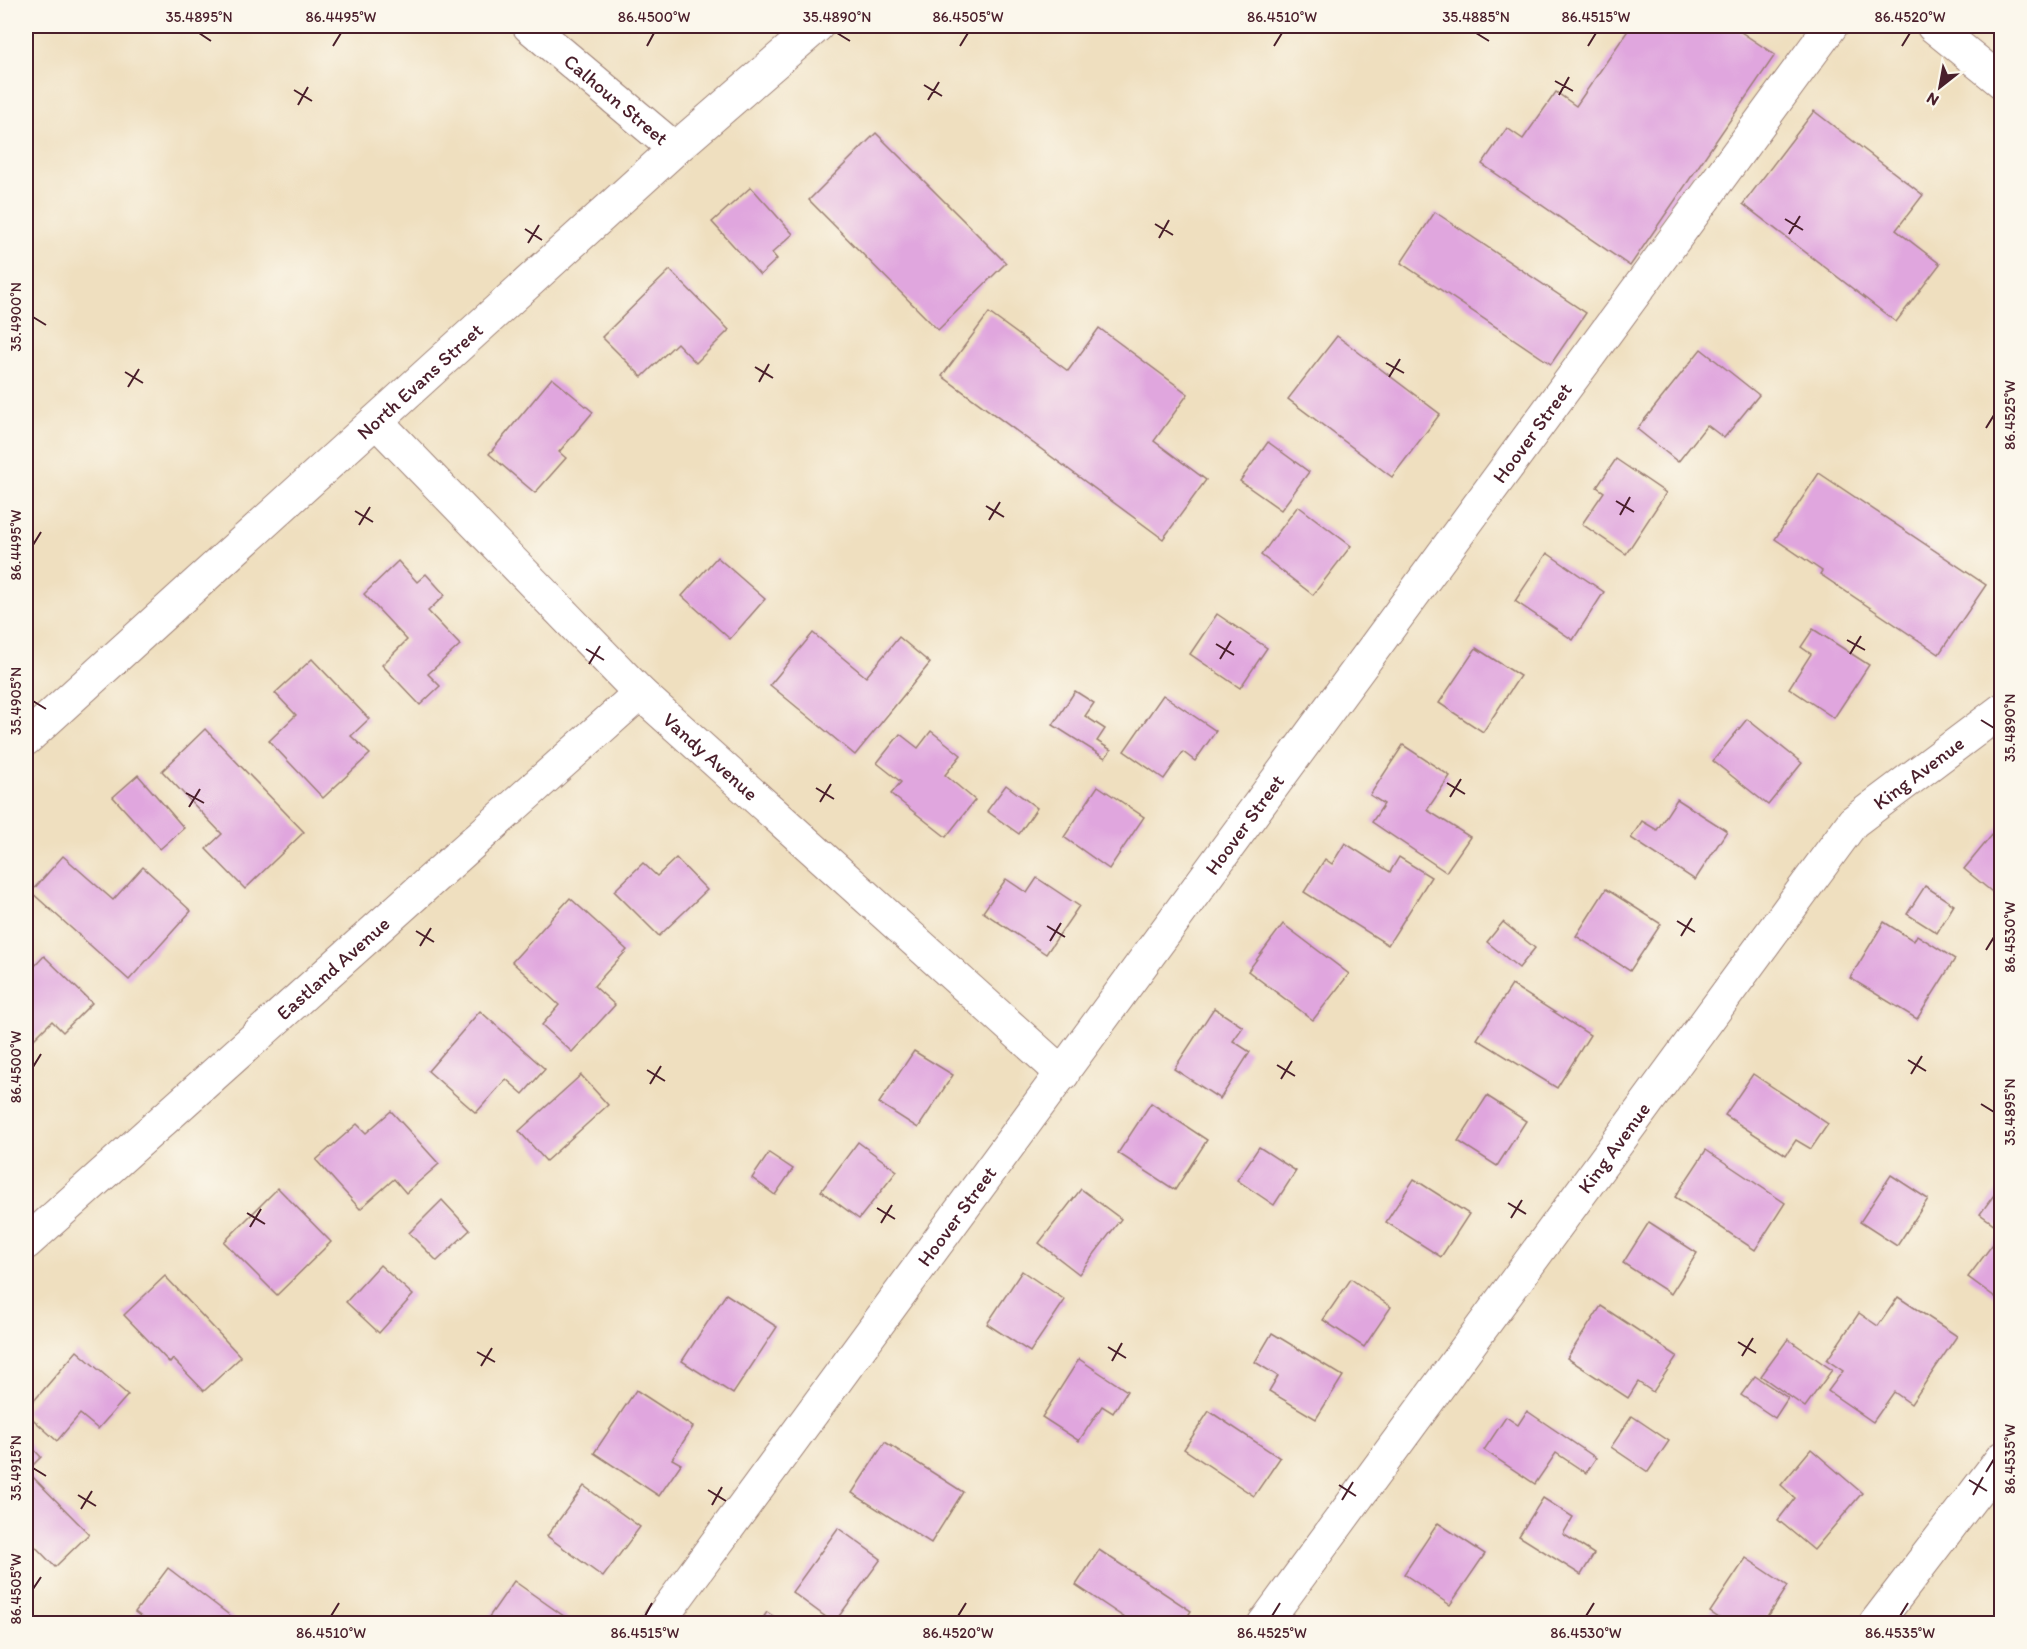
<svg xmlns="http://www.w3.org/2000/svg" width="2027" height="1649" viewBox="0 0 2027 1649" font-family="Itim,sans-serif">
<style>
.building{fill:#e0a6de}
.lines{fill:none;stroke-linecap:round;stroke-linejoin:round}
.minor-casing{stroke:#9c7f75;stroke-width:35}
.primary-casing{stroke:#9c7f75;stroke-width:35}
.minor{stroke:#fff;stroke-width:33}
.primary{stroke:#fff;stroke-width:33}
.ticks{fill:none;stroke:#4a1f2b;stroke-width:2}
.labels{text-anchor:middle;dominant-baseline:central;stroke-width:6;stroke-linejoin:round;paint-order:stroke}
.street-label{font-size:20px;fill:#4a1f2b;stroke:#fbf7ec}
.neatline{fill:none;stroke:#4a1f2b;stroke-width:2}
.ticks-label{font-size:15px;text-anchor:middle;fill:#4a1f2b}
</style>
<rect width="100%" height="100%" fill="#fbf7ec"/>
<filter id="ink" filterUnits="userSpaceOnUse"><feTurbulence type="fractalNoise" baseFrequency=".0167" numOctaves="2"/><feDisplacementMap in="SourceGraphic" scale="12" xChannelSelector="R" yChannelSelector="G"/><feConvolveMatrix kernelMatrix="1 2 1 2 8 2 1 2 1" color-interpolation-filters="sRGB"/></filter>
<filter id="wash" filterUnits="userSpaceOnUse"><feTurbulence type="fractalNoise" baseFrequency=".008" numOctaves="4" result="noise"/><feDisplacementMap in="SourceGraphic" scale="24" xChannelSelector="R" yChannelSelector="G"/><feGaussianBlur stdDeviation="1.35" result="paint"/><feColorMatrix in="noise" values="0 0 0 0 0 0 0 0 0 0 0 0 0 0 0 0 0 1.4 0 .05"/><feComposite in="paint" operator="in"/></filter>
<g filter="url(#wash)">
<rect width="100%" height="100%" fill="#efdfbf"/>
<g id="blocks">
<g class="building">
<polygon points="1631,26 1732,26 1775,55 1630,266 1482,164 1507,128 1523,139 1556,92 1576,106"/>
<polygon points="1814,111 1923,195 1896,230 1940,264 1896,322 1743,204"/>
<polygon points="876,133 1006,263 938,330 809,200"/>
<polygon points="751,187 793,234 772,253 777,259 760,275 712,222"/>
<polygon points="1435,212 1586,313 1551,364 1401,263"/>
<polygon points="670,270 729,330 696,363 677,343 642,377 602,337"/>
<polygon points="989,313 1068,371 1099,328 1188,394 1154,441 1206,480 1163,539 942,376"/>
<polygon points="1337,336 1440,414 1392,477 1288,399"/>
<polygon points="1701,349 1759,395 1724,438 1707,425 1678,462 1637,429"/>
<polygon points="552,378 593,412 559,452 566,458 535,493 489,454"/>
<polygon points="1268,442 1309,472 1281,510 1240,481"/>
<polygon points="1616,459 1666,493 1626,554 1582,524 1604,492 1597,487"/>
<polygon points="1819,473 1986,585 1939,654 1820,574 1822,571 1775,539"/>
<polygon points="1298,506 1351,546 1313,595 1261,555"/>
<polygon points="1547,553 1604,592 1573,640 1515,601"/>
<polygon points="717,557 765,599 730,639 682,596"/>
<polygon points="398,561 417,582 426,574 445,595 428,611 460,645 428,674 440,686 420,705 382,665 407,640 364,594"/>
<polygon points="1217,614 1267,648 1240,688 1190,654"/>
<polygon points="1813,629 1869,665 1834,718 1789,688 1811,654 1801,647"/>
<polygon points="813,633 866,677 899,637 930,663 855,755 770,685"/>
<polygon points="1476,648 1520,676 1483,732 1439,703"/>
<polygon points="312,659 369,719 351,736 370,754 323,798 269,741 296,715 275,693"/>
<polygon points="1075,691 1094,703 1085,716 1105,729 1097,741 1111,750 1105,758 1053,725"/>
<polygon points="1163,695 1216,731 1195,761 1183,752 1164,779 1124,751"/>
<polygon points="1747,719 1802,763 1768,805 1713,761"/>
<polygon points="205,729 304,832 245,889 206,849 222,834 162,771"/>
<polygon points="931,731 961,755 945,775 975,800 946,837 891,794 901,782 877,763 900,734 918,748"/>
<polygon points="1403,745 1450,776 1427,810 1470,837 1446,872 1372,822 1384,804 1370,795"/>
<polygon points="138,775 184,828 160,849 113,797"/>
<polygon points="1006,785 1037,808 1019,834 987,811"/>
<polygon points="1098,786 1144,817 1109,869 1064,837"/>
<polygon points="1677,799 1727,831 1695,880 1631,838 1642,821 1657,830"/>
<polygon points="2002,823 2002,900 1964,869"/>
<polygon points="1345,843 1390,872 1399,857 1431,877 1388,945 1304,892 1325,859 1332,864"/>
<polygon points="63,856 113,900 143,867 191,911 129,980 31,892"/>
<polygon points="676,858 707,890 659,936 614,891 643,863 657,876"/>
<polygon points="1037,878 1079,906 1046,954 983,912 1006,879 1027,893"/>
<polygon points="1925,886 1954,905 1937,933 1907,914"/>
<polygon points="1606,889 1661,924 1630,971 1576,936"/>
<polygon points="570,898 627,950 594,986 615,1005 572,1052 542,1025 559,1005 512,962"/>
<polygon points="1503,922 1535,948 1519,968 1487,942"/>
<polygon points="1884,922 1914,941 1917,935 1955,959 1917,1019 1850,978"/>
<polygon points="1283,924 1349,974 1313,1020 1248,971"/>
<polygon points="44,956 92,1003 63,1032 52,1021 26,1047 26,963 32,969"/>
<polygon points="1512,985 1590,1035 1557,1088 1477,1039"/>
<polygon points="1214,1008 1243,1027 1233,1041 1250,1052 1220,1099 1174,1069"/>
<polygon points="480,1011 545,1069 523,1094 506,1079 476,1113 428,1071"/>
<polygon points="914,1051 953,1075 918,1128 879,1103"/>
<polygon points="1753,1074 1828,1124 1811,1149 1796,1140 1786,1155 1725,1115"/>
<polygon points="581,1075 608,1105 546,1161 519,1131"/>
<polygon points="1487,1096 1526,1121 1497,1166 1458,1141"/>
<polygon points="1151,1103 1207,1140 1175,1190 1118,1153"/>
<polygon points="391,1111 439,1164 406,1193 394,1179 360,1209 316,1160 357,1124 366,1133"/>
<polygon points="858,1142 897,1171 859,1219 821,1191"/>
<polygon points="1259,1147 1296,1171 1274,1205 1237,1180"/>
<polygon points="1706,1150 1785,1203 1755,1250 1675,1197"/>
<polygon points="769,1153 793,1169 775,1195 752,1178"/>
<polygon points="1891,1175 1928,1199 1897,1246 1860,1222"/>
<polygon points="1414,1179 1469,1214 1441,1257 1386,1222"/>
<polygon points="2002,1184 2002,1230 1980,1214"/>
<polygon points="278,1188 331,1242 277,1295 224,1242"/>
<polygon points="1081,1189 1121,1219 1079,1274 1039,1243"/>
<polygon points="442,1200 470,1230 437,1261 409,1233"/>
<polygon points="1649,1222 1697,1253 1671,1294 1623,1263"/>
<polygon points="2002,1232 2002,1302 1968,1277"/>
<polygon points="380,1265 413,1295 379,1333 346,1302"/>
<polygon points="1022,1271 1065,1300 1030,1352 987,1324"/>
<polygon points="165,1276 241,1357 204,1391 173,1359 170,1363 124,1315"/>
<polygon points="1351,1279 1391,1307 1364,1347 1323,1320"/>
<polygon points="726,1294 777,1327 733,1394 682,1361"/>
<polygon points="1898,1297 1957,1336 1911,1404 1894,1392 1873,1422 1828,1391 1843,1371 1827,1360 1859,1313 1878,1326"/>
<polygon points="1601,1306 1677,1356 1653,1392 1638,1382 1628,1398 1567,1358"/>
<polygon points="1272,1333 1343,1376 1316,1419 1269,1391 1278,1376 1255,1362"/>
<polygon points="1788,1339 1832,1370 1805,1407 1761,1376"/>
<polygon points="77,1351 128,1395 98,1429 80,1414 57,1441 26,1413 26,1410"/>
<polygon points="1079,1359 1127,1391 1113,1413 1102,1406 1079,1441 1042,1417"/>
<polygon points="1755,1376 1788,1398 1775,1418 1741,1395"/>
<polygon points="636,1390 693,1427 672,1459 681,1464 659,1496 594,1453"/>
<polygon points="1209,1411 1280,1458 1254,1496 1184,1449"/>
<polygon points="1527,1411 1596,1458 1586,1473 1556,1453 1535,1484 1484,1450 1506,1417 1518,1425"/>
<polygon points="1632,1416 1669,1441 1648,1472 1611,1447"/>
<polygon points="26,1441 41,1457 27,1471 89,1534 55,1567 26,1537"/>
<polygon points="885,1442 963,1492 931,1543 852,1493"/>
<polygon points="1811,1449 1862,1493 1814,1550 1778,1520 1795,1498 1781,1485"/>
<polygon points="584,1486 640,1527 603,1577 547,1536"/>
<polygon points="1543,1498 1573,1517 1563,1534 1594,1554 1581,1575 1519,1536"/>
<polygon points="1438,1523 1485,1554 1450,1605 1404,1574"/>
<polygon points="838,1528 881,1559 834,1623 792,1592"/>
<polygon points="1099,1550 1191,1611 1183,1624 1134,1624 1076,1585"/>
<polygon points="1746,1558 1788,1586 1763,1624 1728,1624 1710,1612"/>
<polygon points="168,1568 241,1624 151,1624 135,1612"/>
<polygon points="514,1581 575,1624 484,1624"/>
<polygon points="767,1612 785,1624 759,1624"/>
</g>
</g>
</g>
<g filter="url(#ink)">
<use href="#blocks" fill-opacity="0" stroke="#9c7f75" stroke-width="1.5"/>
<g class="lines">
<defs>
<g id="minor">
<path id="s1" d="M529,26L675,149"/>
<path id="s2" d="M376,421L640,693L1063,1074"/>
<path id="s3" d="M26,739L675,149L817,26"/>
<path id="s4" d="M26,1243L640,693"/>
<path id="s5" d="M657,1624L1831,26"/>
<path id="s6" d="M1264,1624L1853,822L2002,710"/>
<polyline points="1875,1624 2002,1458"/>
</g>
<polyline id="primary" points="1933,26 2002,82"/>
</defs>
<use href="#minor" class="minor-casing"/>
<use href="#primary" class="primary-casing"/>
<use href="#minor" class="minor"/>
<use href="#primary" class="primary"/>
</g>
</g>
<path class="ticks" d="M199,33L211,41M837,33L850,41M1476,33L1489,41M333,46L341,33M647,46L654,33M960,46L968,33M1274,46L1282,33M1588,46L1596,33M1902,46L1910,33M1555,81L1573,91M924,85L942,96M294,90L312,101M1559,95L1569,77M928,100L939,82M298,105L308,87M1785,219L1803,230M1155,224L1173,235M525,229L542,240M1789,234L1800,216M1159,238L1169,220M528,243L539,225M33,317L46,325M1386,363L1404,373M755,367L773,378M125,372L143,383M1389,377L1400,359M759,382L769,364M128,387L139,369M1986,428L1994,415M1616,501L1634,512M986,506L1004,517M355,511L373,522M1620,515L1630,497M989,520L1000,502M359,525L370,507M33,545L41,532M1847,640L1865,650M1216,644L1234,655M586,649L604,660M1850,654L1861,636M1220,659L1231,641M589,664L600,646M33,701L46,709M1981,720L1994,728M1447,783L1465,794M816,788L834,799M186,793L204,803M1450,797L1461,779M820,802L831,784M189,807L200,789M1677,921L1695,932M1047,926L1065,937M416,931L434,942M1681,936L1692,918M1050,941L1061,923M420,946L431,928M1986,950L1994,937M1908,1060L1926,1071M1277,1065L1295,1076M33,1067L41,1054M647,1070L665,1081M1911,1074L1922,1056M1281,1079L1292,1061M650,1084L661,1066M1981,1104L1994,1112M1508,1203L1526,1214M877,1208L895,1219M247,1213L265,1224M1511,1218L1522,1200M881,1223L892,1205M250,1227L261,1209M1738,1342L1756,1353M1108,1347L1126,1358M477,1352L495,1362M1742,1356L1753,1338M1112,1361L1122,1343M481,1366L492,1348M33,1468L46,1476M1986,1472L1994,1459M1969,1480L1987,1491M1339,1485L1356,1496M708,1490L726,1501M78,1495L96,1506M1973,1495L1983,1477M1342,1500L1353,1482M712,1505L722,1487M81,1509L92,1491M33,1589L41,1577M331,1616L339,1603M645,1616L652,1603M958,1616L966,1603M1272,1616L1280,1603M1586,1616L1594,1603M1900,1616L1908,1603"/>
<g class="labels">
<g class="street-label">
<text stroke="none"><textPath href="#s1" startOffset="114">Calhoun Street</textPath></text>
<text stroke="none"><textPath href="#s3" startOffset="532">North Evans Street</textPath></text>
<text stroke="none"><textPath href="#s5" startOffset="1478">Hoover Street</textPath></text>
<text stroke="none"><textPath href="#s2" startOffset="474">Vandy Avenue</textPath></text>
<text stroke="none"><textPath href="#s6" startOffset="1077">King Avenue</textPath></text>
<text stroke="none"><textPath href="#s5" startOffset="992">Hoover Street</textPath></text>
<text stroke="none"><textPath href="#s4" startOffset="412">Eastland Avenue</textPath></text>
<text stroke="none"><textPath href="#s6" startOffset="591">King Avenue</textPath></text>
<text stroke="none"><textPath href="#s5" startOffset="506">Hoover Street</textPath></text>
</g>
</g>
<rect width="2027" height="1649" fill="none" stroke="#fbf7ec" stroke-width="66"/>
<g transform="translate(1940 87) rotate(211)" stroke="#fbf7ec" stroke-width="4.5" paint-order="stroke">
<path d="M0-4.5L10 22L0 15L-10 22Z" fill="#4a1f2b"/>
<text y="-9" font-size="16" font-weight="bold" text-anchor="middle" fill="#4a1f2b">N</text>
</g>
<rect x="33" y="33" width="1961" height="1583" class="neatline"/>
<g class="ticks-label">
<text x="199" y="22">35.4895°N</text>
<text x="341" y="22">86.4495°W</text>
<text x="654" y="22">86.4500°W</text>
<text x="837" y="22">35.4890°N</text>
<text x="968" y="22">86.4505°W</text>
<text x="1282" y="22">86.4510°W</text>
<text x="1476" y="22">35.4885°N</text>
<text x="1596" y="22">86.4515°W</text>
<text x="1910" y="22">86.4520°W</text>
<text transform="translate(16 317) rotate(-90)" y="5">35.4900°N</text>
<text transform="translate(2010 415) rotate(-90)" y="5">86.4525°W</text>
<text transform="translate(16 545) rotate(-90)" y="5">86.4495°W</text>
<text transform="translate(16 701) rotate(-90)" y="5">35.4905°N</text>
<text transform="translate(2010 728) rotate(-90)" y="5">35.4890°N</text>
<text transform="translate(2010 937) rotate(-90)" y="5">86.4530°W</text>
<text transform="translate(16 1067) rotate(-90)" y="5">86.4500°W</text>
<text transform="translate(2010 1112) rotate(-90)" y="5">35.4895°N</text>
<text transform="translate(2010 1459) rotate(-90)" y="5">86.4535°W</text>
<text transform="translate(16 1468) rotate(-90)" y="5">35.4915°N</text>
<text transform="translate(16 1589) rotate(-90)" y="5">86.4505°W</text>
<text x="331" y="1638">86.4510°W</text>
<text x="645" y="1638">86.4515°W</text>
<text x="958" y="1638">86.4520°W</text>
<text x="1272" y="1638">86.4525°W</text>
<text x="1586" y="1638">86.4530°W</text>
<text x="1900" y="1638">86.4535°W</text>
</g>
</svg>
